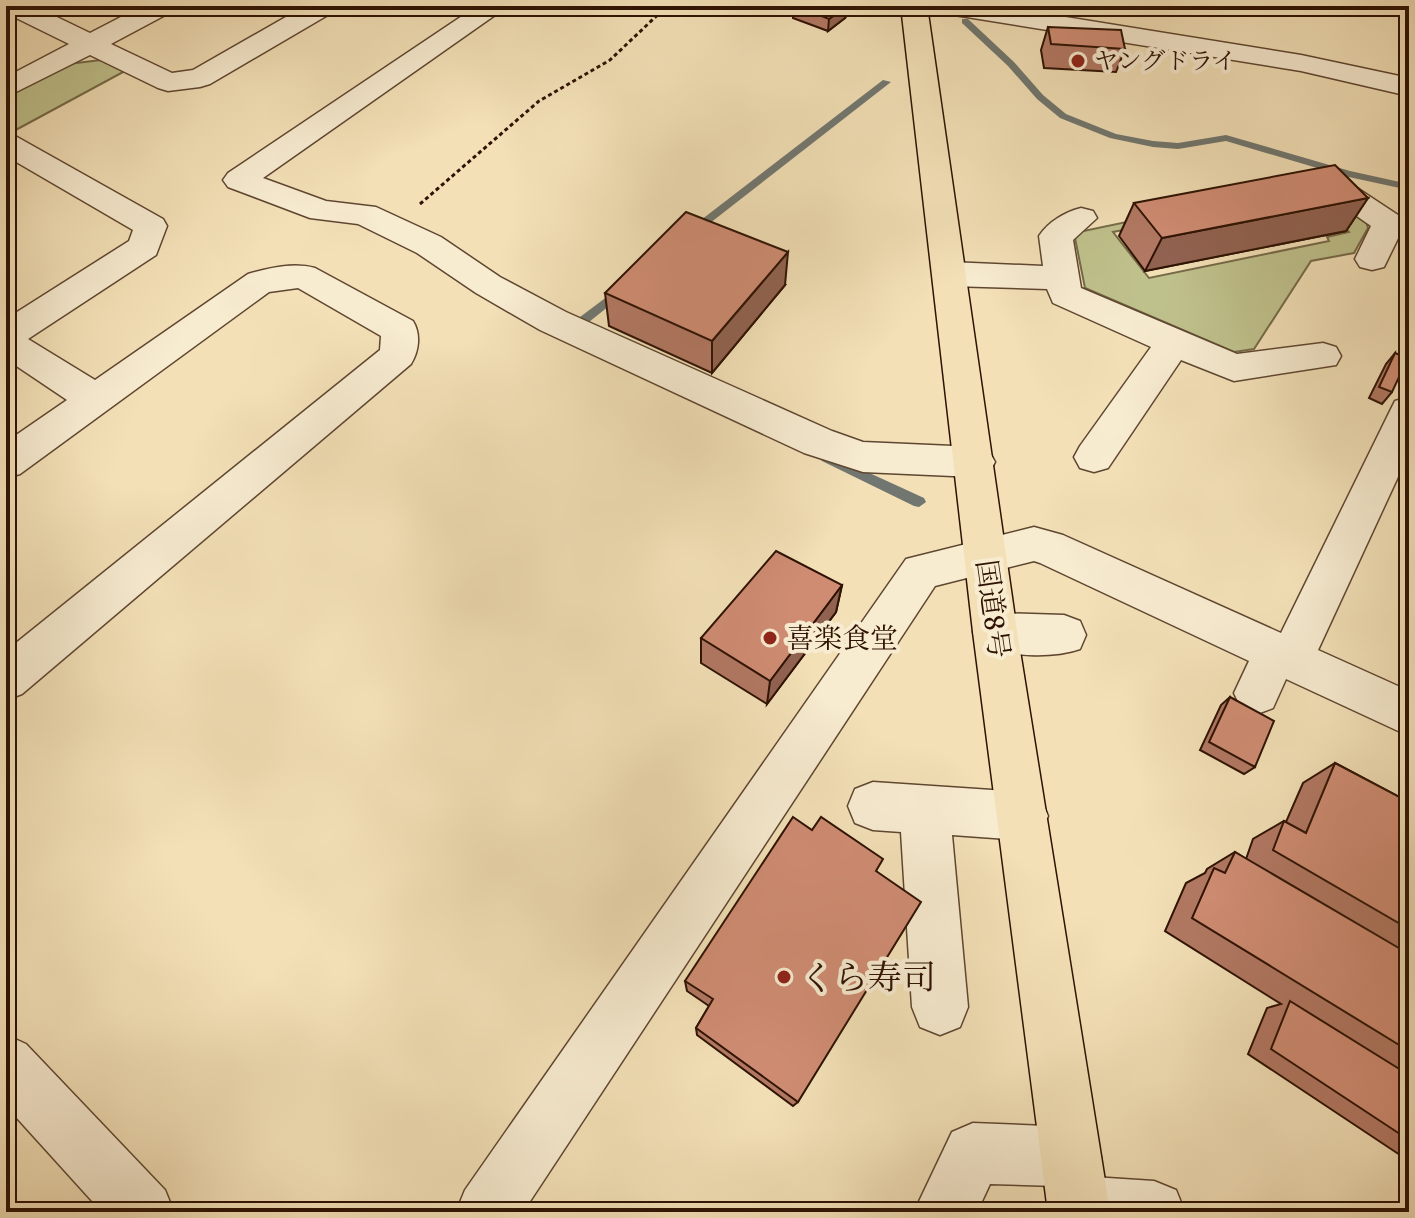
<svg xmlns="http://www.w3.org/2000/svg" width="1415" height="1218" viewBox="0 0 1415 1218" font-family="'IM FELL Great Primer','Noto Serif JP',serif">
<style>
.green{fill:#bfc18c;stroke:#766a48;stroke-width:2}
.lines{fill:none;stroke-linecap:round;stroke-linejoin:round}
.stream{fill:#717770;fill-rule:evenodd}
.minor-casing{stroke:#5f4630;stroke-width:3}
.highway-casing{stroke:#2e1203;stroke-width:3}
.path{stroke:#2e1203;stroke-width:3;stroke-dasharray:4 3;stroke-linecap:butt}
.minor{fill:#f7ebd0;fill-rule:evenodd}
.highway{fill:#f3e0b7;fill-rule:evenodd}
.wall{fill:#b27863;stroke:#2e1203;stroke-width:2}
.shaded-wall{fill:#916250;stroke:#2e1203;stroke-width:2}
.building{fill:#cf8c73;stroke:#2e1203;stroke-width:2}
.poi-dot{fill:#8f2418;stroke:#f7ebd0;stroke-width:3}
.labels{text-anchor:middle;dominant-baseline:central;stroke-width:8;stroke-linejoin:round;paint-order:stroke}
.far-poi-label{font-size:24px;fill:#2e1203;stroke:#f7ebd0;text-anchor:start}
.street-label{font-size:28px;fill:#2e1203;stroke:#f7ebd0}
.poi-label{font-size:28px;fill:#2e1203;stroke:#f7ebd0;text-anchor:start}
.near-poi-label{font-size:34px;fill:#2e1203;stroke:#f7ebd0;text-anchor:start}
</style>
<rect width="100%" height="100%" fill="#f3e0b7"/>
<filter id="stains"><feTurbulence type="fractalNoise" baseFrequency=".0025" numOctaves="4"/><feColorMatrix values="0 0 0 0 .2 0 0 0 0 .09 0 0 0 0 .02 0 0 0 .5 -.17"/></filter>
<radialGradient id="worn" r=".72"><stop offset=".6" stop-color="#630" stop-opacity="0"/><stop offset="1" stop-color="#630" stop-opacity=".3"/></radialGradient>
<g class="green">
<polygon points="101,60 125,71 12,132 6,129 6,95 68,64"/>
<polygon points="1315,197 1364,214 1368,228 1354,253 1311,261 1254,349 1234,352 1085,288 1074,233 1150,217 1155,224 1113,232 1149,278 1329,241 1327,237 1349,232"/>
</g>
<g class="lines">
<g class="stream">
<polygon points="962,19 968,19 1014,62 1043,95 1066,114 1116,134 1153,141 1178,143 1226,135 1350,171 1409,184 1409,190 1344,176 1226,141 1178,149 1153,147 1110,138 1060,118 1037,99 1008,66 962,23"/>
<polygon points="883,80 891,82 696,234 688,234 688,230"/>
<polygon points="620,287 624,288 624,294 584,326 576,326 576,320"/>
<polygon points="826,453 924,498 926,502 919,507 914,506 822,461 820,458"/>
</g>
<defs>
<g id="minor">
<polygon points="6,6 34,6 90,33 142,6 175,6 171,12 111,44 172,73 193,70 305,6 337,6 333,12 210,84 200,87 168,91 158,88 90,55 6,97 6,77 69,44 6,13"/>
<polygon points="477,6 508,6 263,178 326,201 376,207 441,237 500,277 566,312 832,431 863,442 975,447 989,451 995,462 989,473 975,477 863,472 804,453 540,330 476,293 417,253 358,224 310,218 228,187 223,180 228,173"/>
<polygon points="935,6 998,6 1301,55 1409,78 1409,96 1301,71 948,14 939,12"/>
<polygon points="1374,6 1409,6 1409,17 1378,12"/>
<path d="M6,134L17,137L163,219L167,226L156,255L28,339L95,380L248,274C269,268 294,262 315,268L413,321C421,334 419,351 411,364L22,694L6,700V651L380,350L381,336L298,288L269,292L20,474L6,478V442L67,400L6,359V319L129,241L133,230L6,156Z"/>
<polygon points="1310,171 1354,186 1401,217 1405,224 1384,267 1372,270 1360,267 1355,259 1371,226 1341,205 1299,188 1294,181 1299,174"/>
<path d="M1081,208L1093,211L1097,218L1073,240L1081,288L1237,354L1323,343L1336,347L1341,356L1336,365L1234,381L1181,360L1108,468L1094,472L1080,468L1074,457L1080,446L1151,347L1053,303L1047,289L950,286L938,282L933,274L938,266L950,262L1043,266L1039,236C1048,222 1065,212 1081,208Z"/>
<polygon points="1409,397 1409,453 1318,650 1409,691 1409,736 1286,679 1273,708 1257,714 1241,708 1234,693 1249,661 1040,563 1034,561 935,586 523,1212 456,1212 465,1190 906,559 1034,527 1063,535 1281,633 1390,411 1395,401"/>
<path d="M995,613L1064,615L1080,621L1086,635L1080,649C1051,659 1008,656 979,646L973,632L979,618Z"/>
<polygon points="873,782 1023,792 1041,799 1048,816 1041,833 1023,840 952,835 968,1007 960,1027 940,1035 920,1027 912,1007 901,832 873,830 855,823 848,806 855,789"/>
<polygon points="6,1035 26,1044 165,1190 174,1212 102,1212 6,1106"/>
<polygon points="973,1123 1071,1127 1092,1136 1101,1157 1093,1177 1154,1181 1176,1190 1185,1212 1050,1212 1047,1206 1056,1186 990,1184 977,1212 914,1212 952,1132"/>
</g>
<polygon id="highway" points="901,6 927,6 1017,632 1110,1212 1048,1212 973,632"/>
</defs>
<use href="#minor" class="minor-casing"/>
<use href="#highway" class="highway-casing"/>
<polyline class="path" points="420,204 539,101 610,60 667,6"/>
<use href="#minor" class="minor"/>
<use href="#highway" class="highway"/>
</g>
<g class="wall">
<polygon points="794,6 845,18 828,31 793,18"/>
<polygon points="1048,27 1125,49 1116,72 1044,68 1041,50"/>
<polygon points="1368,198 1346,231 1145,271 1119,236 1134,203"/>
<polygon points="785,285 712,373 609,326 605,293"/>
<polygon points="1395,353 1392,392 1382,404 1369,398 1386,364"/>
<polygon points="842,585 836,612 767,704 701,663 701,638"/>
<polygon points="1230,697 1255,767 1244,774 1200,750 1221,705"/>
<polygon points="1335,763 1409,802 1409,1161 1248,1054 1267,1008 1281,1004 1165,931 1186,883 1205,873 1207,869 1235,852 1246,859 1253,839 1284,821 1286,822 1303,783"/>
<polygon points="876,871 798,1102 793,1106 697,1035 696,1028 709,1006 687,991 685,981"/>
</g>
<g class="shaded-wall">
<polygon points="846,7 845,18 828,31 829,19"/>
<polygon points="1368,198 1346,231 1145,271 1162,238"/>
<polygon points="788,252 785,285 712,373 712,341"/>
<polygon points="842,585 836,612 767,704 770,681"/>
</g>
<g class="building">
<polygon points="795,6 845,6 846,7 829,19"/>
<polygon points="1048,27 1121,30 1125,49 1051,44"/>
<polygon points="1335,165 1368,198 1162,238 1134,203"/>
<polygon points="686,212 788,252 712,341 605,293"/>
<polygon points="1395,353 1408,358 1392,392 1379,387"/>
<polygon points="776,551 842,585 770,681 701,638"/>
<polygon points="1230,697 1274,721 1255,767 1209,742"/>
<polygon points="1335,763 1409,802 1409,929 1273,850 1284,821 1306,833"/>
<polygon points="793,817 812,830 821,817 883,859 876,871 921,902 798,1102 696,1028 713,999 685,981"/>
<polygon points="1235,852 1409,954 1409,1051 1192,918 1214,868 1225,873"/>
<polygon points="1290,1001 1409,1075 1409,1140 1271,1049"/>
</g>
<g class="poi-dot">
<circle cx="1078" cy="61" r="8"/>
<circle cx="770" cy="638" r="8"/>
<circle cx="784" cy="977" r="8"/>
</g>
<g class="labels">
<g class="far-poi-label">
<text x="1094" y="61">ヤングドライ</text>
</g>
<g class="street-label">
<text transform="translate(993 609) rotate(82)">国道8号</text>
</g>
<g class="poi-label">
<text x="786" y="638">喜楽食堂</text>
</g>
<g class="near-poi-label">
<text x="800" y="977">くら寿司</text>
</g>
</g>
<rect width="1415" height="1218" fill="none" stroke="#f3e0b7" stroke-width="32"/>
<rect x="8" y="8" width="1399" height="1202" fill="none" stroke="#2e1203" stroke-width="4"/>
<rect x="16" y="16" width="1383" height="1186" fill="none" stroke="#2e1203" stroke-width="2"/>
<rect width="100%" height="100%" filter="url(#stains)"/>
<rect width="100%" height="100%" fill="url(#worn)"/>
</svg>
